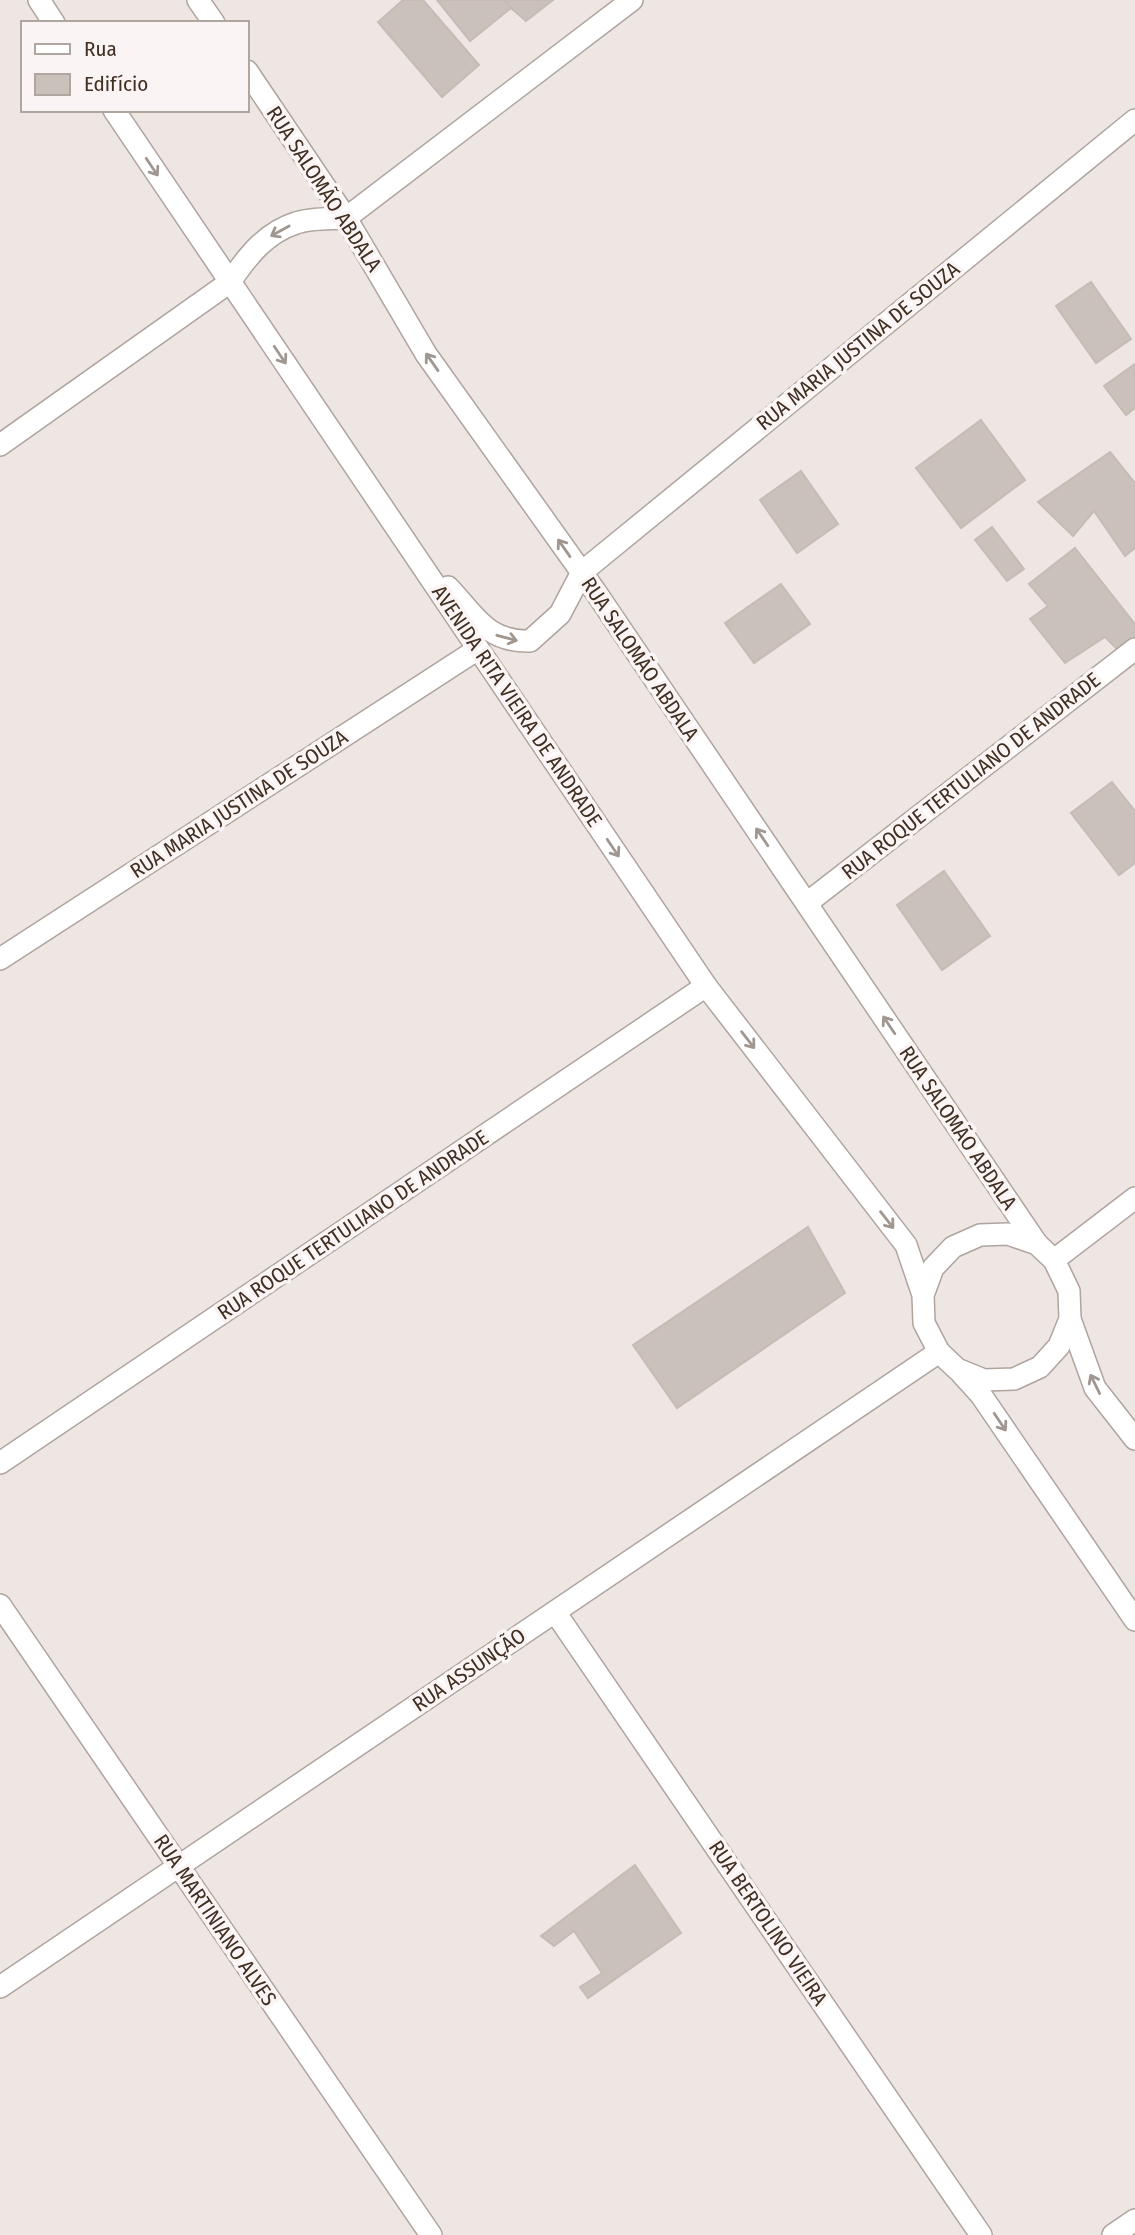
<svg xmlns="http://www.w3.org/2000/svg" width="1135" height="2235" viewBox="0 0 1135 2235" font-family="'Fira Sans Condensed',sans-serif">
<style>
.building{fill:#cbc1bb;stroke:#c7bbb5;stroke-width:2}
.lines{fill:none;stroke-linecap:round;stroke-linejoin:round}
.minor-casing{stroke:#afa49e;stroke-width:24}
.tertiary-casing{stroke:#afa49e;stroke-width:24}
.minor{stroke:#fff;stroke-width:21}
.tertiary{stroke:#fff;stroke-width:21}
.oneway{stroke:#a09790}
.labels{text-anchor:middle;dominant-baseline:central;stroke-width:7;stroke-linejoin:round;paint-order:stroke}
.street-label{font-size:21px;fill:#402f22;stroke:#faf5f4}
</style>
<rect width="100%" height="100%" fill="#eee6e3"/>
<g class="building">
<polygon points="403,0 423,0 479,65 442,97 378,22"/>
<polygon points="437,0 504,0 511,8 470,41"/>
<polygon points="505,0 553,0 526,21 511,8"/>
<polygon points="1091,282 1131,339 1096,363 1056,306"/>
<polygon points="1135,364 1135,408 1126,415 1104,386"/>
<polygon points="981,420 1025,480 961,528 916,468"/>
<polygon points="1110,452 1135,483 1135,548 1125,556 1094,511 1073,536 1038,502"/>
<polygon points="801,471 838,524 797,553 760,500"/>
<polygon points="992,527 1024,569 1007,581 975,540"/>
<polygon points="1075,548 1135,624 1135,641 1120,652 1105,637 1065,663 1030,619 1048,606 1029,584"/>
<polygon points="781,584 810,624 754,663 725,623"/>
<polygon points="1112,782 1135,811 1135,863 1119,875 1071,813"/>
<polygon points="944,871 990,936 942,970 897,905"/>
<polygon points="808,1227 845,1293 677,1408 633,1345"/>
<polygon points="635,1865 681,1933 588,1998 580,1987 602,1973 574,1931 554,1946 541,1936"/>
</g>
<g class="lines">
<defs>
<g id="minor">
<path d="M0,445L230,282C247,257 265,233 296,223C310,218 330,219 346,218L632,0"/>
<polyline points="582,572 1135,120"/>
<polyline points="807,903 1135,649"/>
<polyline points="0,959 478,649"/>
<polyline points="0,1463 706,986"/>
<polyline points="0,1605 431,2235"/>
<polyline points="555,1612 981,2235"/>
<polyline points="0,1987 939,1352"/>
<polyline points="1113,2235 1135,2220"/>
</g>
<g id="tertiary">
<polyline points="39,0 54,23"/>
<polyline points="198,0 214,23"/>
<polyline points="247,71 346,218 426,354 595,591 1037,1244"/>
<polyline points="114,110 706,986 906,1245 923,1295 924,1323 939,1352 957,1369 984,1380 1014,1379 1040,1367 1059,1346 1070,1319 1069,1291 1054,1260 1037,1244 1008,1234 980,1235 953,1247 933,1268 923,1295"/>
<path d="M448,587C475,615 486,642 530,641L560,614L582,572"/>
<polyline points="1054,1260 1135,1198"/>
<polyline points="1070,1319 1095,1388 1135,1439"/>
<polyline points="961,1373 981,1395 1135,1620"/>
</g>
</defs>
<use href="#minor" class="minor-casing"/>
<use href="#tertiary" class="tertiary-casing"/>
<use href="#minor" class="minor"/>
<use href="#tertiary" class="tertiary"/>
</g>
<defs><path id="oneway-shaft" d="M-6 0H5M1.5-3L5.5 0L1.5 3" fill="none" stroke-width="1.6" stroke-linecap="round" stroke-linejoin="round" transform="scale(1.75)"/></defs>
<g class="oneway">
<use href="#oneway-shaft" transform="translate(152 167) rotate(56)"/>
<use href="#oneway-shaft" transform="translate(280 231) rotate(151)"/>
<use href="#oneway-shaft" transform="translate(280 355) rotate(56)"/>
<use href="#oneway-shaft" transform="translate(432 362) rotate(-125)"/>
<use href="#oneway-shaft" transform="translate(564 548) rotate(-125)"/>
<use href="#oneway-shaft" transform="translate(507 638) rotate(15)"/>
<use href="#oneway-shaft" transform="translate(762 837) rotate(-124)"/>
<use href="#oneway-shaft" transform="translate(613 848) rotate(56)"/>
<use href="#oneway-shaft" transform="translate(889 1025) rotate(-124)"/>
<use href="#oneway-shaft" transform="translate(748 1040) rotate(52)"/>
<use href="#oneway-shaft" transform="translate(887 1220) rotate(52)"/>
<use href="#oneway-shaft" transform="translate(1095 1384) rotate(-116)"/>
<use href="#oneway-shaft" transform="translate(1000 1422) rotate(56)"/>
</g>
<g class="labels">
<g class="street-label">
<text transform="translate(324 189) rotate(57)">RUA SALOMÃO ABDALA</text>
<text transform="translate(858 346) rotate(-39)">RUA MARIA JUSTINA DE SOUZA</text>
<text transform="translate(640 659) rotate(56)">RUA SALOMÃO ABDALA</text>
<text transform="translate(517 706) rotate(56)">AVENIDA RITA VIEIRA DE ANDRADE</text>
<text transform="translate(971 776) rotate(-38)">RUA ROQUE TERTULIANO DE ANDRADE</text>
<text transform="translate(239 804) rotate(-33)">RUA MARIA JUSTINA DE SOUZA</text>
<text transform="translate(958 1128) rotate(56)">RUA SALOMÃO ABDALA</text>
<text transform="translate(353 1225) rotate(-34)">RUA ROQUE TERTULIANO DE ANDRADE</text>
<text transform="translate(469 1670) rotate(-34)">RUA ASSUNÇÃO</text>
<text transform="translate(215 1920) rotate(56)">RUA MARTINIANO ALVES</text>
<text transform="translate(768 1923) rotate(56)">RUA BERTOLINO VIEIRA</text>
</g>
</g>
<rect x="21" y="21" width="228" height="91" fill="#faf5f4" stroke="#b0a6a0" stroke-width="2"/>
<rect x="35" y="44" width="35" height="10" fill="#ffffff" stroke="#b0a6a0" stroke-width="2"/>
<text x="84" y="56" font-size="21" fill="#402f22">Rua</text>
<rect x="35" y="74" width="35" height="21" fill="#cbc1bb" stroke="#b0a6a0" stroke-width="2"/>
<text x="84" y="91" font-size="21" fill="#402f22">Edifício</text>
</svg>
